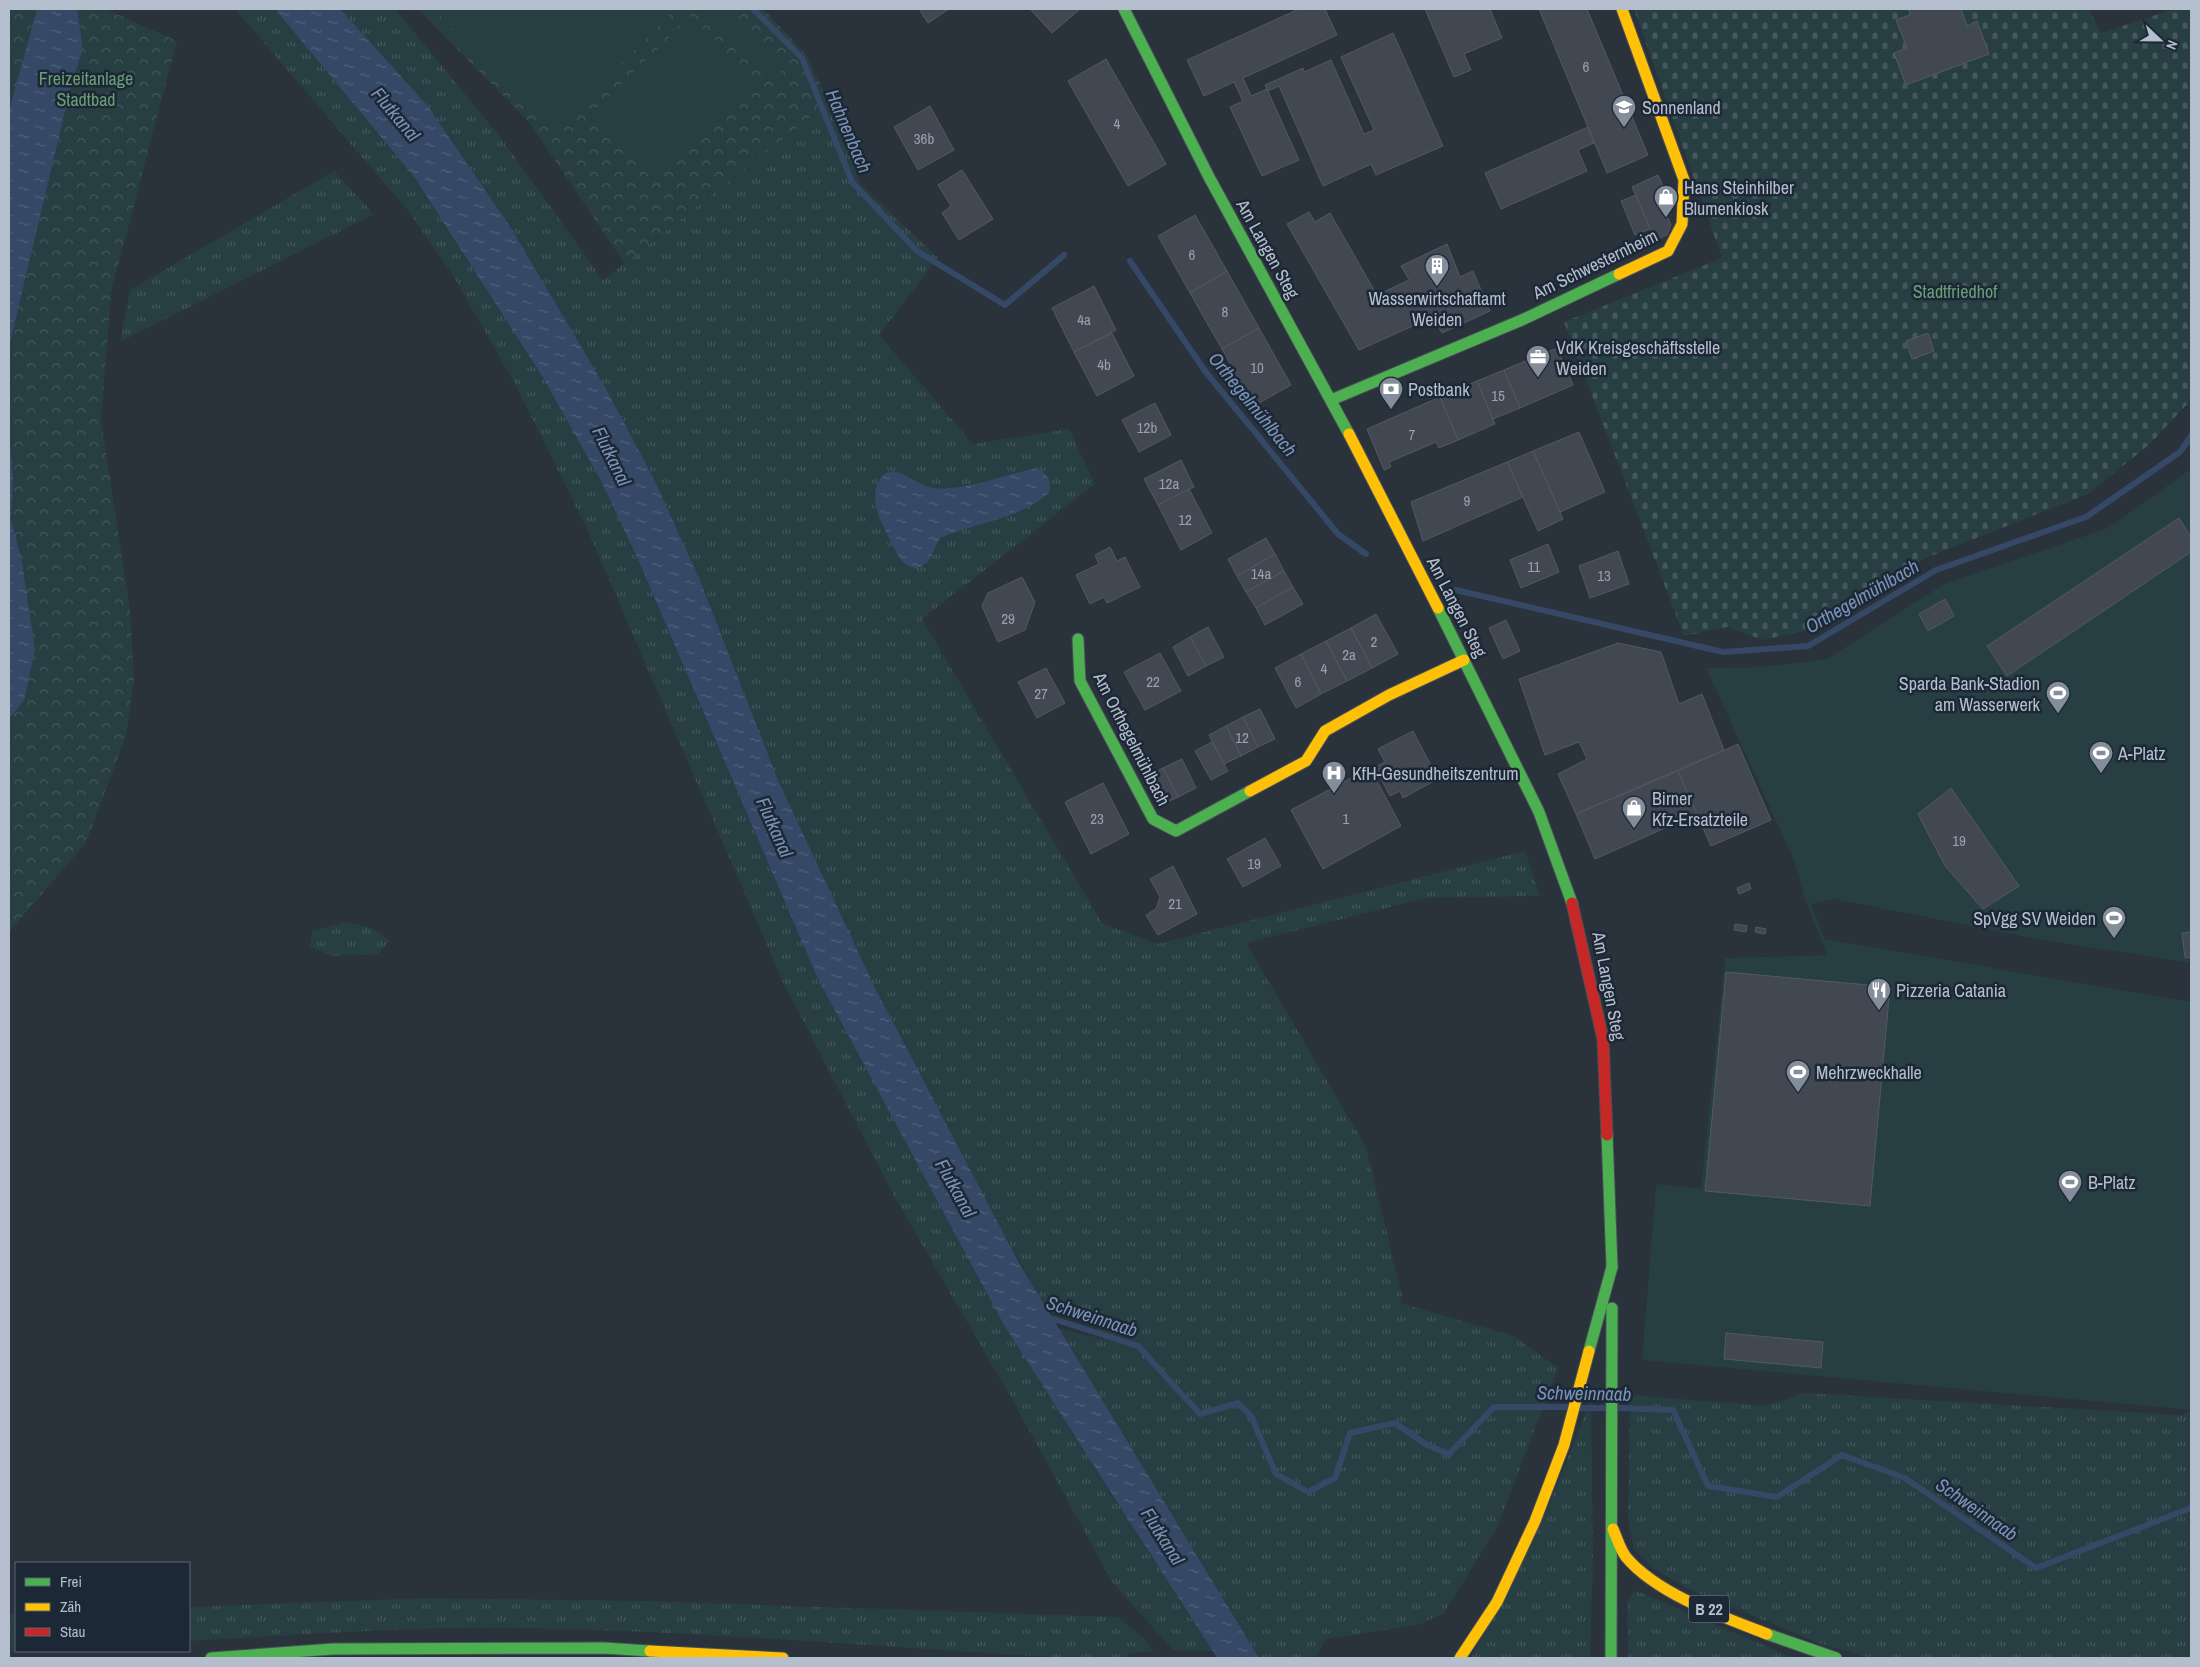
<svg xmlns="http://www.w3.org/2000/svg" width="2200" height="1667" viewBox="0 0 2200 1667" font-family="'Archivo Narrow',sans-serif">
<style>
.grass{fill:url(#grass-tufts)}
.cemetery{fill:url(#cemetery-stones)}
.park{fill:url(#park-crowns)}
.garden{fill:#273e42}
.water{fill:url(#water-ripples)}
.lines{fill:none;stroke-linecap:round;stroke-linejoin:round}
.stream{stroke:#354967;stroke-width:6}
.building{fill:#424851;stroke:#525963}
.fast-casing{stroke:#494e56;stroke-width:13}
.slow-casing{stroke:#494e56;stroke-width:13}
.jam-casing{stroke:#494e56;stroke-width:13}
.fast{stroke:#4caf50;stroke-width:11}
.slow{stroke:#ffc107;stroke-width:11}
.jam{stroke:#c62828;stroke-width:11}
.labels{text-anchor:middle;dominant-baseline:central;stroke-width:5;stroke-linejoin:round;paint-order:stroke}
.number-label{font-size:15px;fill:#98a0ad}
.shield{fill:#1d2837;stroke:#87919f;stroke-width:1}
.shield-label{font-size:16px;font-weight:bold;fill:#b5becc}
.park-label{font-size:18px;fill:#6a9f76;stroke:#1d2837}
.poi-label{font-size:18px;fill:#b5becc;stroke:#1d2837;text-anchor:start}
.street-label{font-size:18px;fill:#b5becc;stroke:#1d2837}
.water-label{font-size:19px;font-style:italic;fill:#7a93b6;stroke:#1d2837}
</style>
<defs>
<pattern id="grass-tufts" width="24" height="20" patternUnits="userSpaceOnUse" patternTransform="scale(1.25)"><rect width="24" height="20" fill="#273e42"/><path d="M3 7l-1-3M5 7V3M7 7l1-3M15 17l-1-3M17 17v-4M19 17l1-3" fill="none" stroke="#44585c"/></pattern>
<pattern id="cemetery-stones" width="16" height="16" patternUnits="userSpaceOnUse" patternTransform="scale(1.25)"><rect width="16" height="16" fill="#273e42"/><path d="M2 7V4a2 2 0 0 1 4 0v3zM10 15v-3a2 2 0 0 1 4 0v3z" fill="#44585c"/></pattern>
<pattern id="park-crowns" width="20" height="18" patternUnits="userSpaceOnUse" patternTransform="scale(1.25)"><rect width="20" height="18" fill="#273e42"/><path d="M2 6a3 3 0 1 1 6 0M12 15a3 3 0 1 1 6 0" fill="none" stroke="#44585c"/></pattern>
<pattern id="water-ripples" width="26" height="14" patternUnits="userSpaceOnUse" patternTransform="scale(1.25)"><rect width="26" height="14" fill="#354967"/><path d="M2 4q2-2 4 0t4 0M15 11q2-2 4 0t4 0" fill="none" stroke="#50617c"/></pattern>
</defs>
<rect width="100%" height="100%" fill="#2a323c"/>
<g class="grass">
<polygon points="235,9 275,9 415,178 542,376 600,479 639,563 818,979 1004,1324 1212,1651 1173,1650 1112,1582 1013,1401 895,1198 783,982 587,529 514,382 452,274 409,212"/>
<polygon points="340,9 395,9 498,134 603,280 829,103 861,184 938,258 879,335 973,444 1069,429 1095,484 922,619 1102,923 1157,944 1525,851 1540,896 1426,898 1246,943 1366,1147 1402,1295 1400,1303 1514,1336 1558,1368 1497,1528 1444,1613 1418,1625 1326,1639 1316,1658 1259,1658 1058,1328 1103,1339 1092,1320 1064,1318 1047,1310 982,1195 876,990 778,780 699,578 655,481 605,387 511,228 427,105"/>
<polygon points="334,171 374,214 120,342 130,290"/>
<polygon points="345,922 372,928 390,941 378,954 332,956 310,947 312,931"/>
<polygon points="1805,1393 2181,1415 2191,1412 2191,1658 1871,1658 1818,1643 1689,1589 1654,1569 1634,1549 1628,1521 1630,1395 1766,1406"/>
<polygon points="1591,1399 1593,1556 1590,1658 1471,1658 1548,1508"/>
<polygon points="1634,1591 1639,1592 1794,1658 1628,1658 1627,1601"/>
<path d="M426,1598L648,1601L1118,1617L1145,1639L1154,1651L1128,1653L1127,1658H1071C888,1648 705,1631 521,1628C411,1626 299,1635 189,1641V1607Z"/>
<polygon points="13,1613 16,1613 16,1651 20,1651 9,1652 9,1616"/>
</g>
<polygon class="cemetery" points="1634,9 2089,9 2101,33 2174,9 2191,9 2191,400 2150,444 2088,494 1931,556 1850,595 1808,630 1763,640 1727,627 1684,636 1564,322 1722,258"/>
<g class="park">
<polygon points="9,9 105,9 177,41 111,293 101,420 130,609 134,681 126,736 86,843 9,932"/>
<polygon points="418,9 763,9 806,54 829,103 624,263 529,122"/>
</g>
<g class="garden">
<polygon points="433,9 675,9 554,130"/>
<polygon points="702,9 724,9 784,69 773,80"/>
<polygon points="691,16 753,80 652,179 590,115"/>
<polygon points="2191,469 2191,963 2037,939 1834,899 1811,904 1825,939 2191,1002 2191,1410 1642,1360 1656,1184 1701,1189 1725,958 1827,955 1805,899 1794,860 1706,668 1762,667 1827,659 1944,584 2108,528"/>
</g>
<g class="water">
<polygon points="37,9 77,9 83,49 71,86 9,347 9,111"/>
<polygon points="275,9 340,9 427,105 511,228 605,387 655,481 699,578 778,780 876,990 1019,1263 1259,1658 1217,1658 1004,1325 818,979 639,562 600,479 542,376 415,178"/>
<polygon points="9,434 13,476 11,519 22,562 35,650 24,700 9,719"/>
<path d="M1037,468C1048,474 1052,481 1049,493C1019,519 975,523 940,538L928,562L916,569C913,567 907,566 905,564C897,558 888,534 882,524C875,510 869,482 887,473C900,467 918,485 932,488C964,492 1006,474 1037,468Z"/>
</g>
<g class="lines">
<g class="stream">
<polyline points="753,9 802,58 852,182 917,251 1005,305 1064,255"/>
<polyline points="1130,261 1205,371 1338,534 1366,554"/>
<polyline points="1456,590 1723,652 1808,646 1936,570 2086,517 2180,452 2191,436"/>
<polyline points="1044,1316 1138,1346 1200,1414 1238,1403 1251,1416 1276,1474 1308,1492 1335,1478 1350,1433 1395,1423 1427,1445 1449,1454 1494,1407 1568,1407"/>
<polyline points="1580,1408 1605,1408"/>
<polyline points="1618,1408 1673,1410 1708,1486 1777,1497 1842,1455 1905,1478 2036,1568 2191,1508"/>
</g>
</g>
<g class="building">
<polygon points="919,9 949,9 928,23"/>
<polygon points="1030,9 1080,9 1052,33"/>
<polygon points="1299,9 1325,9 1337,35 1243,78 1251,96 1267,89 1299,160 1262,176 1230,107 1243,101 1234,82 1204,96 1187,60"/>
<polygon points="1425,9 1490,9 1502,38 1464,54 1471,70 1454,77"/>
<polygon points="1539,9 1587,9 1648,155 1607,173"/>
<polygon points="1913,9 1961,9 1967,26 1977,21 1989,54 1906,85 1894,53 1907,48 1896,20 1910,15 1909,10"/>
<polygon points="1393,33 1443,146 1376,175 1371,164 1323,186 1279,86 1268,91 1265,85 1303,68 1304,72 1331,60 1364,134 1374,130 1341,57"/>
<polygon points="1106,59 1166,164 1128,186 1068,81"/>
<polygon points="930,106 954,150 918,170 894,127"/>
<polygon points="1588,127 1594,143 1578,150 1587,171 1501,209 1485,173"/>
<polygon points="962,170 993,219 959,240 942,213 951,206 938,185"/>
<polygon points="1658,175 1667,195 1659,198 1671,225 1667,235 1655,240 1632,187"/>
<polygon points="1636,195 1650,229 1635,235 1621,201"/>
<polygon points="1309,212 1315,222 1330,213 1377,295 1409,280 1401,266 1447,244 1460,277 1473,271 1490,311 1442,333 1433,317 1359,350 1287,224"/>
<polygon points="1195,215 1227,271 1190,293 1158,236"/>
<polygon points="1227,271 1259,328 1222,349 1190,293"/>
<polygon points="1094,286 1116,330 1074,352 1052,308"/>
<polygon points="1259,328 1291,385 1254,406 1222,349"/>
<polygon points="1112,333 1134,376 1097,396 1074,352"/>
<polygon points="1928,333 1934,351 1912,359 1906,341"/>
<polygon points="1557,348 1573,385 1520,408 1504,370"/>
<polygon points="1504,370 1520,408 1493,419 1477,381"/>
<polygon points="1477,381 1495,424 1458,440 1440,397"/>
<polygon points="1440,397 1458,440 1439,448 1436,442 1389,462 1391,467 1384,470 1367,429"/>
<polygon points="1155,403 1171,435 1139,452 1122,420"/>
<polygon points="1579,432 1605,492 1560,512 1533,451"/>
<polygon points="1533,451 1563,519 1538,531 1507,462"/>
<polygon points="1181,460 1194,487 1158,505 1144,479"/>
<polygon points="1507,462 1523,497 1423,541 1411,502"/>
<polygon points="1189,489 1212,533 1181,550 1158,505"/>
<polygon points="2179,518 2191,537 2191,552 2007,676 1987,646"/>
<polygon points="1266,538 1275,554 1237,576 1228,559"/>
<polygon points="1548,544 1559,572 1521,588 1510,560"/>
<polygon points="1110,547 1117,561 1125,557 1140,587 1107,603 1104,597 1090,604 1076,575 1099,564 1095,555"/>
<polygon points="1618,551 1629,584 1590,598 1579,566"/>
<polygon points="1275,554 1284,571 1246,592 1237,576"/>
<polygon points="1284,571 1293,587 1256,608 1246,592"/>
<polygon points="1022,577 1035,602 1025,630 998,642 982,606 988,593"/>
<polygon points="1293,587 1303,604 1265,625 1256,608"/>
<polygon points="1945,599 1954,616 1928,631 1919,614"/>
<polygon points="1376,614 1398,654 1372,668 1351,628"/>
<polygon points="1506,620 1520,651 1503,659 1489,628"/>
<polygon points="1208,627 1224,657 1206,666 1190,637"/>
<polygon points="1351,628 1372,668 1347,681 1326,641"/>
<polygon points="1190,637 1206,666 1188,676 1173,647"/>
<polygon points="1326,641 1347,681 1321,694 1301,654"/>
<polygon points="1618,643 1661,652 1679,704 1702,694 1724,750 1576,814 1558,774 1587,759 1579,742 1545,755 1519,679"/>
<polygon points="1160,653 1181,691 1145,710 1124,672"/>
<polygon points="1301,654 1321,694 1296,708 1275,668"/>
<polygon points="1046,668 1065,703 1037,718 1018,682"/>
<polygon points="1260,709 1275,739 1258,747 1243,717"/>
<polygon points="1243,717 1258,747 1241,756 1226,726"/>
<polygon points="1226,726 1241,756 1224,764 1209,735"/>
<polygon points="1413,731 1438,779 1403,798 1400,791 1390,796 1375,767 1385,762 1378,749"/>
<polygon points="1212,742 1228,771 1211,780 1195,751"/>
<polygon points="1738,744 1771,820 1711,846 1678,771"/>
<polygon points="1182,759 1196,788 1178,797 1163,768"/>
<polygon points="1163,768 1178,797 1162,805 1147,776"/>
<polygon points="1370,768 1401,826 1323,869 1291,810"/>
<polygon points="1678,771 1697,814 1595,859 1576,814"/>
<polygon points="1103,783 1129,834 1091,854 1065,802"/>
<polygon points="1951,788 2019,886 1983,909 1945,866 1918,814"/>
<polygon points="1265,838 1281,866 1243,887 1227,859"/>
<polygon points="1173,866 1197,914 1158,935 1146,915 1156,909 1160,897 1150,879"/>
<polygon points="1749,883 1751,889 1739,894 1737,888"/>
<polygon points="1735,924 1747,926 1746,932 1734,930"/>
<polygon points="1756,927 1766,929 1765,934 1755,932"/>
<polygon points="2191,932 2191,957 2185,958 2182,933"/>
<polygon points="1726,972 1890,987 1870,1206 1705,1191"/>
<polygon points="1726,1333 1823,1342 1821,1368 1724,1359"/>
</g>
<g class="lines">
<defs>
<g id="fast">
<polyline points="1124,9 1209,177 1349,434"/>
<polyline points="1331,400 1524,319 1619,274"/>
<polyline points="1438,608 1539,812 1572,903"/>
<polyline points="1078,639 1080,681 1153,819 1176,831 1250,791"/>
<polyline points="1607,1135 1612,1267"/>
<polyline points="1589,1351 1612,1267"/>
<polyline points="1767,1634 1836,1658"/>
<polyline points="211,1658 333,1649 604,1648 650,1651"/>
<polyline points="1611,1658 1612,1308"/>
</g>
<g id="slow">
<polyline points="1619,274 1668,251 1682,224 1684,180 1622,9"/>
<polyline points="1349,434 1438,608"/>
<polyline points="1250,791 1306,761 1325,731 1389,695 1464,660"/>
<path d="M1613,1529C1617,1538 1620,1549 1626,1557C1657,1594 1723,1617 1767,1634"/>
<polyline points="650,1651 783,1658"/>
<polyline points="1460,1658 1497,1602 1535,1521 1564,1445 1589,1351"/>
</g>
<polyline id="jam" points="1572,903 1603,1039 1607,1135"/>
</defs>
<use href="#fast" class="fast-casing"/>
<use href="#slow" class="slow-casing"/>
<use href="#jam" class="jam-casing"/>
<use href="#fast" class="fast"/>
<use href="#slow" class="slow"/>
<use href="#jam" class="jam"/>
</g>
<defs>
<symbol id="school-pin" viewBox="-11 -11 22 30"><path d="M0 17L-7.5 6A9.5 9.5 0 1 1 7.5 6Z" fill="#848d9a" stroke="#1d2837"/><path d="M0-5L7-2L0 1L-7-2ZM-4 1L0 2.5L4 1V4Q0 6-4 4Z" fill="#fff"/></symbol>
<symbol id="shop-pin" viewBox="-11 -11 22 30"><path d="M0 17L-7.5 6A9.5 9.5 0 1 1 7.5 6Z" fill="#848d9a" stroke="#1d2837"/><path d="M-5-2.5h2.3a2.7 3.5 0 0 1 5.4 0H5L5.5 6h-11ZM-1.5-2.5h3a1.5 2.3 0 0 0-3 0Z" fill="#fff"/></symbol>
<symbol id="building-pin" viewBox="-11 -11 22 30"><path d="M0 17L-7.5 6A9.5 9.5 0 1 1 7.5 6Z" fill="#848d9a" stroke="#1d2837"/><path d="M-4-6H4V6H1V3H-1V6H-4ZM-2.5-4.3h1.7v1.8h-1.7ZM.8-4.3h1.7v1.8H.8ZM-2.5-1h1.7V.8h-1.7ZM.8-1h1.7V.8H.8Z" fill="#fff"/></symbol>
<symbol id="office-pin" viewBox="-11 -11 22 30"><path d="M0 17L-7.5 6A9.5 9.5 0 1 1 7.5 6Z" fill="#848d9a" stroke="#1d2837"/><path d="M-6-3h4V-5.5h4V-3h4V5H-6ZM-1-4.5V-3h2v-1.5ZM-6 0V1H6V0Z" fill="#fff"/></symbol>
<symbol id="bank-pin" viewBox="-11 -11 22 30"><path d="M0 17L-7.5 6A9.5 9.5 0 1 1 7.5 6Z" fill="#848d9a" stroke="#1d2837"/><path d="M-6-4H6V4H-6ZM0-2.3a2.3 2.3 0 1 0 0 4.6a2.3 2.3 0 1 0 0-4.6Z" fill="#fff"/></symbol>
<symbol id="stadium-pin" viewBox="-11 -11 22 30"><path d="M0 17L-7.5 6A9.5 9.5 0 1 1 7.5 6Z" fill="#848d9a" stroke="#1d2837"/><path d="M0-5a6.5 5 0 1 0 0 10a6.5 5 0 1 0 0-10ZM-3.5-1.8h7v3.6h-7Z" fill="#fff"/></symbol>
<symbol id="hospital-pin" viewBox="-11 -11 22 30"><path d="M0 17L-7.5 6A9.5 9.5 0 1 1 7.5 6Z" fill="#848d9a" stroke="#1d2837"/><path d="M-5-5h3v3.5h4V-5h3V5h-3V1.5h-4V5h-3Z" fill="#fff"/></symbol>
<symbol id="restaurant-pin" viewBox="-11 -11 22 30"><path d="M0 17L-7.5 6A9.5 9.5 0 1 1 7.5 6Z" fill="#848d9a" stroke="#1d2837"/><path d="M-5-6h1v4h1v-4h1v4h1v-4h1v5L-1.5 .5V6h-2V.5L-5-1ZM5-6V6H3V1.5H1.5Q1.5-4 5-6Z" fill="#fff"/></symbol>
</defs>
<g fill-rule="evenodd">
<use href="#school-pin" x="1610" y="93" width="28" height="38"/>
<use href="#shop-pin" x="1652" y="183" width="28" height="38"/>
<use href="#building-pin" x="1423" y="252" width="28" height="38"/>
<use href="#office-pin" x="1524" y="343" width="28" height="38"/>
<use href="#bank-pin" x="1377" y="375" width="28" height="38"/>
<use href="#stadium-pin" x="2044" y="679" width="28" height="38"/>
<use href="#stadium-pin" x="2087" y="739" width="28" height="38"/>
<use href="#hospital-pin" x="1320" y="759" width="28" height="38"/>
<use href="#shop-pin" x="1620" y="794" width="28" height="38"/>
<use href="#stadium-pin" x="2100" y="904" width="28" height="38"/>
<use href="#restaurant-pin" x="1865" y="976" width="28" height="38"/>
<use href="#stadium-pin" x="1784" y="1058" width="28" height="38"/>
<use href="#stadium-pin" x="2056" y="1168" width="28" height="38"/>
</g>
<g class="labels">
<g class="number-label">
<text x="1586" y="66">6</text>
<text x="1117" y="123">4</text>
<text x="924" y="138">36b</text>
<text x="1192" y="254">6</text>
<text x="1225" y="311">8</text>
<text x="1084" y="319">4a</text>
<text x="1104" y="364">4b</text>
<text x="1257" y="367">10</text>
<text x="1498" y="395">15</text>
<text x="1147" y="427">12b</text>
<text x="1412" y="434">7</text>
<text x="1169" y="483">12a</text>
<text x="1467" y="500">9</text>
<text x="1185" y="519">12</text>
<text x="1534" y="566">11</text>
<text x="1261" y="573">14a</text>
<text x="1604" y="575">13</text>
<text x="1008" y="618">29</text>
<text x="1374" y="641">2</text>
<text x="1349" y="654">2a</text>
<text x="1324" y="668">4</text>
<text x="1153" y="681">22</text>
<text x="1298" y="681">6</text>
<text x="1041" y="693">27</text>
<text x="1242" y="737">12</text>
<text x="1097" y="818">23</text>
<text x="1346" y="818">1</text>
<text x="1959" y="840">19</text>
<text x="1254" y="863">19</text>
<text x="1175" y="903">21</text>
</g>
<rect class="shield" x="1689" y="1595.5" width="40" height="27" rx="4"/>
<g class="shield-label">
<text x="1709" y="1609">B 22</text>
</g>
<g class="park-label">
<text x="86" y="78">Freizeitanlage<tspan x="86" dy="21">Stadtbad</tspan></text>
<text x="1955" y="291">Stadtfriedhof</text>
</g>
<g class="poi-label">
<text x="1642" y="107">Sonnenland</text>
<text x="1684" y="187">Hans Steinhilber<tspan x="1684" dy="21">Blumenkiosk</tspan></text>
<text x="1437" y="298" text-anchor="middle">Wasserwirtschaftamt<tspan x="1437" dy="21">Weiden</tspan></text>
<text x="1556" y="347">VdK Kreisgeschäftsstelle<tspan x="1556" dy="21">Weiden</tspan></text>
<text x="1408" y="389">Postbank</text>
<text x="2040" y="683" text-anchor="end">Sparda Bank-Stadion<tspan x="2040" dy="21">am Wasserwerk</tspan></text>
<text x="2118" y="753">A-Platz</text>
<text x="1352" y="773">KfH-Gesundheitszentrum</text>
<text x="1652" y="798">Birner<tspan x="1652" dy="21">Kfz-Ersatzteile</tspan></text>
<text x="2096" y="918" text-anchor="end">SpVgg SV Weiden</text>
<text x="1896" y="990">Pizzeria Catania</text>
<text x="1816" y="1072">Mehrzweckhalle</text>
<text x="2088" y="1182">B-Platz</text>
</g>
<g class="street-label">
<text transform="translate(1268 249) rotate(61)">Am Langen Steg</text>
<text transform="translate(1595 264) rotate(-26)">Am Schwesternheim</text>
<text transform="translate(1457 607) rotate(63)">Am Langen Steg</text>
<text transform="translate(1132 739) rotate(63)">Am Orthegelmühlbach</text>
<text transform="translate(1609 986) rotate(79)">Am Langen Steg</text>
</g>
<g class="water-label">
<text transform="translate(396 114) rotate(50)">Flutkanal</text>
<text transform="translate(849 131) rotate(67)">Hahnenbach</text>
<text transform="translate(1253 404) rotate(51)">Orthegelmühlbach</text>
<text transform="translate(612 456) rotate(64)">Flutkanal</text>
<text transform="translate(1862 596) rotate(-30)">Orthegelmühlbach</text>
<text transform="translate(775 827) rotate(66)">Flutkanal</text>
<text transform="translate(956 1188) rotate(61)">Flutkanal</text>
<text transform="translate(1092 1316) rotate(18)">Schweinnaab</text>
<text transform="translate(1584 1393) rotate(1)">Schweinnaab</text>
<text transform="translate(1977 1509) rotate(35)">Schweinnaab</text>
<text transform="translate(1163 1536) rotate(58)">Flutkanal</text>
</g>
</g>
<rect width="2200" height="1667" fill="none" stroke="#b5becc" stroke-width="20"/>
<rect x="15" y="1562" width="175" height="90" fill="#1d2837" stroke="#5a6473"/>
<rect x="25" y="1578" width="25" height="8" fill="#4caf50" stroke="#5a6473"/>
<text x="60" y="1587" font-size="15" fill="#b5becc">Frei</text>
<rect x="25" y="1603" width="25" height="8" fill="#ffc107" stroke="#5a6473"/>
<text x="60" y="1612" font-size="15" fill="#b5becc">Zäh</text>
<rect x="25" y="1628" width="25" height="8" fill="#c62828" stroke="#5a6473"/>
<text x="60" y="1637" font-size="15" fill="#b5becc">Stau</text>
<g transform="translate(2160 40) rotate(112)" stroke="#1d2837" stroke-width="4" paint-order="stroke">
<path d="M0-4L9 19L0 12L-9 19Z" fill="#b5becc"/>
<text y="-8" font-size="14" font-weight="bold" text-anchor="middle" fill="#b5becc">N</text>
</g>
</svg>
